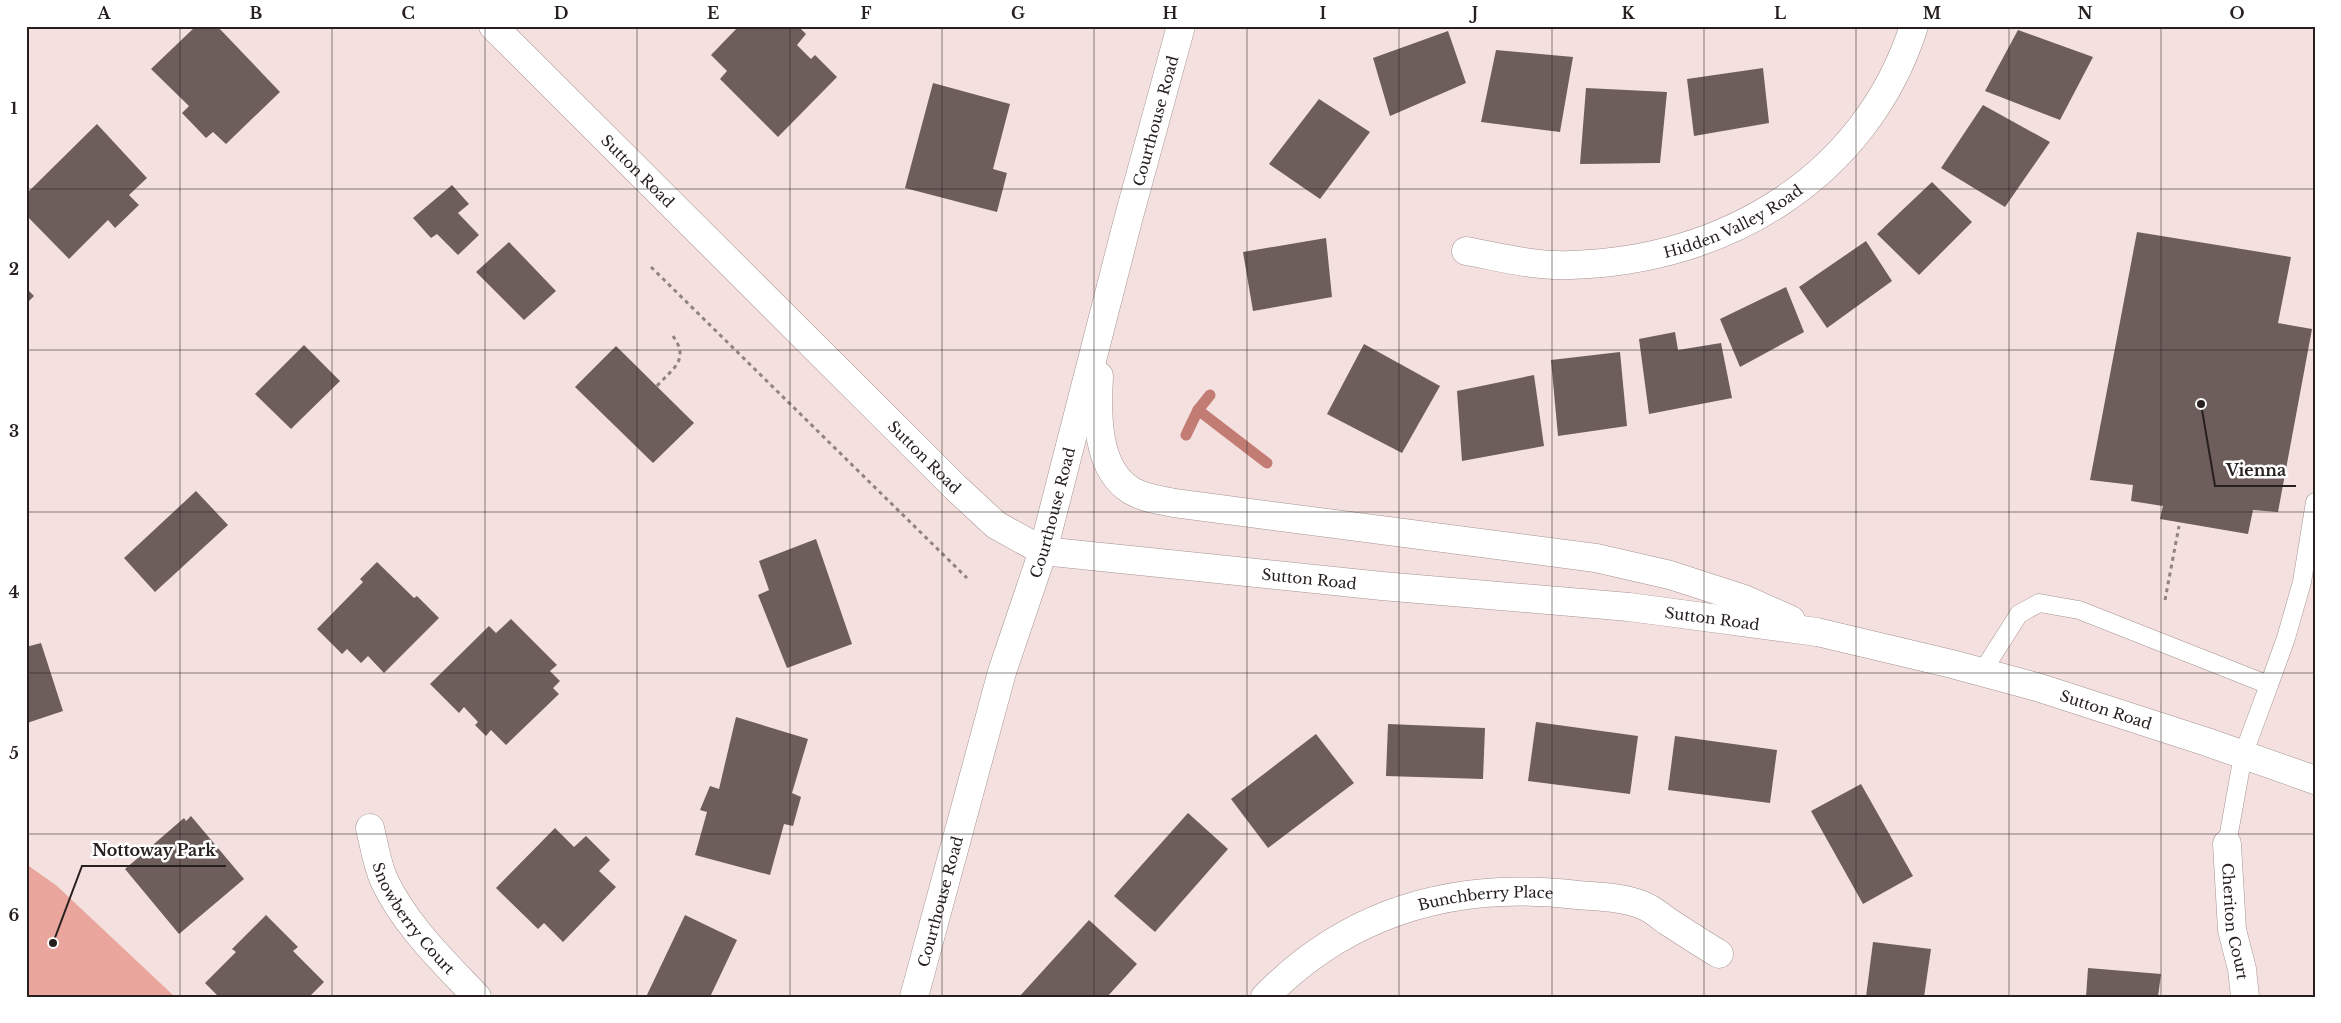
<svg xmlns="http://www.w3.org/2000/svg" width="2341" height="1023" viewBox="0 0 2341 1023" font-family="'Libre Baskerville',serif">
<style>
.green{fill:#eaa59d}
.lines{fill:none;stroke-linecap:round;stroke-linejoin:round}
.stream{stroke:#c27c74;stroke-width:11}
.building{fill:#6d5d5b}
.lane-casing{stroke:#a59391;stroke-width:19}
.street-casing{stroke:#a59391;stroke-width:29}
.secondary-casing{stroke:#a59391;stroke-width:29}
.path{stroke:#908381;stroke-width:3;stroke-dasharray:4 4;stroke-linecap:butt}
.lane{stroke:#fff;stroke-width:18}
.street{stroke:#fff;stroke-width:28}
.secondary{stroke:#fff;stroke-width:28}
.grid{fill:none;stroke:#27201f;stroke-width:1;stroke-opacity:0.55}
.labels{text-anchor:middle;dominant-baseline:central;stroke-width:5;stroke-linejoin:round;paint-order:stroke}
.street-label{font-size:15px;fill:#27201f;stroke:#fff}
.leader{fill:none;stroke:#27201f;stroke-width:2}
.callout-dot{fill:#27201f;stroke:#fff;stroke-width:2}
.callout-label{font-size:16px;text-anchor:middle;font-weight:bold;fill:#27201f;stroke:#fff;stroke-width:5;stroke-linejoin:round;paint-order:stroke}
.neatline{fill:none;stroke:#27201f;stroke-width:2}
.grid-label{font-size:16px;text-anchor:middle;font-weight:bold;fill:#27201f}
</style>
<rect width="100%" height="100%" fill="#f4e1df"/>
<polygon class="green" points="26,864 57,886 175,997 26,997"/>
<g class="lines">
<g class="stream">
<polyline points="1198,410 1267,463"/>
<polyline points="1186,435 1198,410 1210,395"/>
</g>
</g>
<g class="building">
<polygon points="196,26 217,26 280,92 226,144 213,132 206,138 182,113 189,106 151,69"/>
<polygon points="739,26 798,26 806,34 797,45 811,59 815,55 837,77 778,137 720,79 727,71 711,55"/>
<polygon points="2018,30 2093,57 2060,120 1985,91"/>
<polygon points="1448,31 1466,83 1390,116 1373,58"/>
<polygon points="1496,50 1573,57 1560,132 1481,122"/>
<polygon points="1763,68 1769,123 1694,136 1687,79"/>
<polygon points="933,83 1010,104 993,169 1007,173 997,212 905,188"/>
<polygon points="1586,88 1667,92 1660,163 1580,164"/>
<polygon points="1319,99 1370,132 1320,199 1269,164"/>
<polygon points="1983,105 2050,142 2005,207 1941,168"/>
<polygon points="97,124 147,178 129,195 139,205 115,228 108,220 69,259 26,215 26,194"/>
<polygon points="1932,182 1972,222 1919,275 1877,234"/>
<polygon points="452,185 469,204 458,213 479,235 458,255 437,234 431,238 413,218"/>
<polygon points="2137,232 2291,257 2278,323 2312,329 2278,512 2253,510 2248,534 2160,519 2163,506 2131,501 2133,485 2090,480"/>
<polygon points="1326,238 1332,297 1253,311 1243,252"/>
<polygon points="1866,241 1892,281 1827,328 1799,287"/>
<polygon points="509,242 556,291 524,320 476,272"/>
<polygon points="1786,287 1804,332 1740,367 1720,319"/>
<polygon points="26,288 34,296 26,304"/>
<polygon points="1675,332 1678,350 1721,343 1732,398 1649,414 1639,339"/>
<polygon points="1364,344 1440,386 1402,453 1327,414"/>
<polygon points="304,345 340,381 291,429 255,394"/>
<polygon points="616,346 694,423 653,463 575,387"/>
<polygon points="1620,352 1627,426 1558,436 1551,360"/>
<polygon points="1534,375 1544,446 1462,461 1457,391"/>
<polygon points="196,491 228,525 155,592 124,558"/>
<polygon points="816,539 852,644 787,668 758,595 769,590 759,561"/>
<polygon points="377,562 414,598 417,596 439,618 384,673 368,656 361,663 347,649 342,654 317,629 363,582 360,579"/>
<polygon points="511,619 557,665 550,671 560,681 553,688 559,694 506,745 491,730 486,736 475,725 478,722 464,707 459,713 430,684 489,626 496,633"/>
<polygon points="41,643 63,711 27,723 26,647"/>
<polygon points="736,717 808,739 792,793 801,797 793,826 784,824 770,875 695,855 707,812 700,810 710,786 719,789"/>
<polygon points="1536,722 1638,736 1630,794 1528,781"/>
<polygon points="1388,724 1485,728 1483,779 1386,776"/>
<polygon points="1316,734 1354,783 1268,848 1231,799"/>
<polygon points="1675,736 1777,750 1770,803 1668,790"/>
<polygon points="1861,784 1913,876 1863,904 1811,811"/>
<polygon points="1188,813 1228,849 1155,932 1114,896"/>
<polygon points="191,816 244,879 179,934 125,869 184,818 186,821"/>
<polygon points="555,828 574,847 586,836 610,860 599,871 616,887 563,942 544,923 538,929 496,888"/>
<polygon points="266,915 298,947 293,951 324,982 309,997 219,997 205,983 236,952 232,949"/>
<polygon points="685,915 737,940 710,997 646,997"/>
<polygon points="1089,920 1137,964 1107,997 1019,997"/>
<polygon points="1873,942 1931,949 1924,997 1866,997"/>
<polygon points="2088,968 2161,974 2158,997 2086,997"/>
</g>
<g class="lines">
<defs>
<g id="lane">
<polyline points="1982,672 2019,614 2039,603 2079,610 2269,685 2243,755 2227,844"/>
<polyline points="2269,685 2286,638 2302,582 2315,502"/>
</g>
<g id="street">
<path id="s1" d="M1466,251C1500,257 1536,267 1571,265C1725,261 1866,177 1914,26"/>
<path id="s2" d="M370,828C374,845 377,864 384,880C405,925 443,961 477,997"/>
<path id="s3" d="M2227,844L2232,930L2242,969L2245,997"/>
<path id="s4" d="M1265,997C1351,909 1458,881 1578,895C1599,897 1622,897 1642,905C1651,908 1659,915 1667,921C1684,932 1701,943 1719,954"/>
</g>
<g id="secondary">
<path id="s5" d="M493,26L955,487L996,525L1043,551L1382,586L1629,607L1817,632L1952,664L2037,687L2207,742L2315,780"/>
<path d="M1099,376C1097,412 1095,469 1132,491C1144,498 1160,500 1174,503L1596,558L1670,575L1744,599L1791,620"/>
<path id="s6" d="M914,997L1002,672L1043,551L1128,220L1181,26"/>
</g>
</defs>
<use href="#lane" class="lane-casing"/>
<use href="#street" class="street-casing"/>
<use href="#secondary" class="secondary-casing"/>
<g class="path">
<polyline points="651,267 967,578"/>
<path d="M657,386C673,368 690,360 673,336"/>
<polyline points="2165,600 2179,526"/>
</g>
<use href="#lane" class="lane"/>
<use href="#street" class="street"/>
<use href="#secondary" class="secondary"/>
</g>
<path class="grid" d="M180,26V997M332,26V997M485,26V997M637,26V997M790,26V997M942,26V997M1094,26V997M1247,26V997M1399,26V997M1552,26V997M1704,26V997M1856,26V997M2009,26V997M2161,26V997M26,189H2315M26,350H2315M26,512H2315M26,673H2315M26,834H2315"/>
<g class="labels">
<g class="street-label">
<text stroke="none"><textPath href="#s6" startOffset="909">Courthouse Road</textPath></text>
<text stroke="none"><textPath href="#s5" startOffset="205">Sutton Road</textPath></text>
<text stroke="none"><textPath href="#s1" startOffset="276">Hidden Valley Road</textPath></text>
<text stroke="none"><textPath href="#s5" startOffset="610">Sutton Road</textPath></text>
<text stroke="none"><textPath href="#s6" startOffset="504">Courthouse Road</textPath></text>
<text stroke="none"><textPath href="#s5" startOffset="1030">Sutton Road</textPath></text>
<text stroke="none"><textPath href="#s5" startOffset="1435">Sutton Road</textPath></text>
<text stroke="none"><textPath href="#s5" startOffset="1840">Sutton Road</textPath></text>
<text stroke="none"><textPath href="#s4" startOffset="249">Bunchberry Place</textPath></text>
<text stroke="none"><textPath href="#s6" startOffset="99">Courthouse Road</textPath></text>
<text stroke="none"><textPath href="#s2" startOffset="102">Snowberry Court</textPath></text>
<text stroke="none"><textPath href="#s3" startOffset="78">Cheriton Court</textPath></text>
</g>
</g>
<path class="leader" d="M2201 404L2215 486H2296M53 943L82 866H226"/>
<g class="callout-dot">
<circle cx="2201" cy="404" r="5"/>
<circle cx="53" cy="943" r="5"/>
</g>
<g class="callout-label">
<text x="2256" y="476">Vienna</text>
<text x="154" y="856">Nottoway Park</text>
</g>
<rect width="2341" height="1023" fill="none" stroke="#ffffff" stroke-width="55"/>
<rect x="28" y="28" width="2286" height="968" class="neatline"/>
<g class="grid-label">
<text x="104" y="19">A</text>
<text x="256" y="19">B</text>
<text x="408" y="19">C</text>
<text x="561" y="19">D</text>
<text x="713" y="19">E</text>
<text x="866" y="19">F</text>
<text x="1018" y="19">G</text>
<text x="1170" y="19">H</text>
<text x="1323" y="19">I</text>
<text x="1475" y="19">J</text>
<text x="1628" y="19">K</text>
<text x="1780" y="19">L</text>
<text x="1932" y="19">M</text>
<text x="2085" y="19">N</text>
<text x="2237" y="19">O</text>
<text x="14" y="114">1</text>
<text x="14" y="275">2</text>
<text x="14" y="437">3</text>
<text x="14" y="598">4</text>
<text x="14" y="759">5</text>
<text x="14" y="921">6</text>
</g>
</svg>
